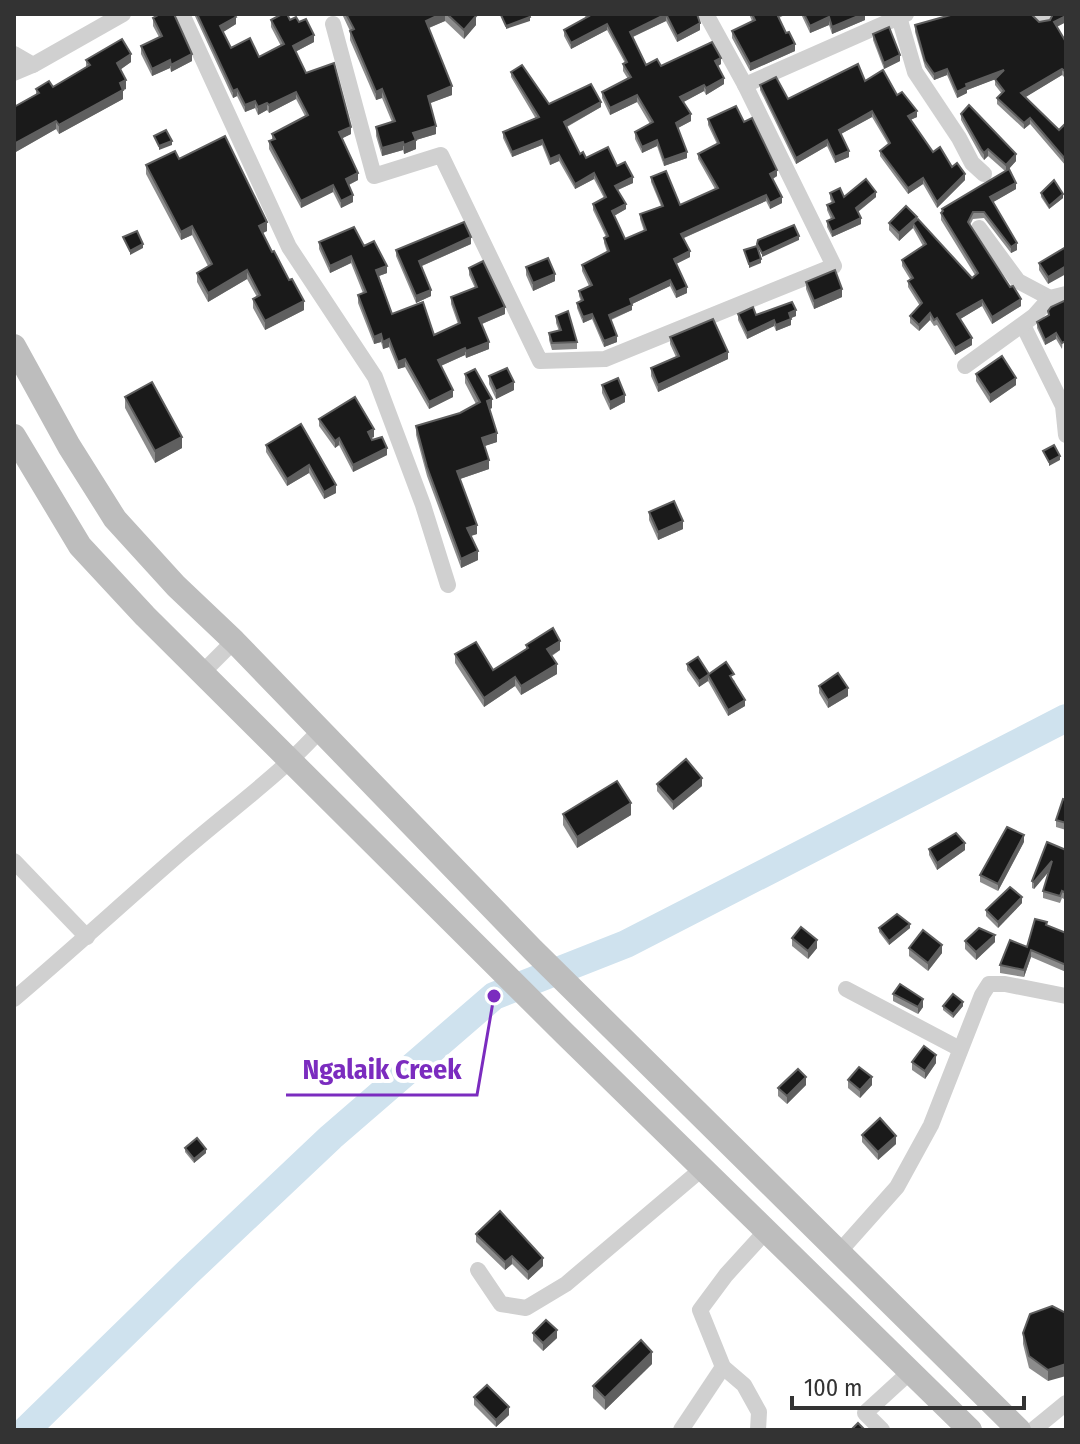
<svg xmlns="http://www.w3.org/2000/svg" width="1080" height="1444" viewBox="0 0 1080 1444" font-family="'Fira Sans Condensed',sans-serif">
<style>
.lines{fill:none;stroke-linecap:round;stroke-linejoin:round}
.river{stroke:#cfe2ee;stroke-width:28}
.minor{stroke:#d0d0d0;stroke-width:16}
.secondary{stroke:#bdbdbd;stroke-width:24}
.wall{fill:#8c8c8c}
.shaded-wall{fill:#5f5f5f}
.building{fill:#1a1a1a;stroke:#5f5f5f;stroke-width:2}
.leader{fill:none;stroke:#7b2cbf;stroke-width:3}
.callout-dot{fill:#7b2cbf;stroke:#fff;stroke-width:3}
.callout-label{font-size:28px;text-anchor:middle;font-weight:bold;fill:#7b2cbf;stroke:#fff;stroke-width:8;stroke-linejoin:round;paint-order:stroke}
</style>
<rect width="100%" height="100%" fill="#fff"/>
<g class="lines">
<polyline class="river" points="26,1430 188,1272 331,1137 494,996 626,944 1066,718"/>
<g class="minor">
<polyline points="182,14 289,247 375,377 423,505 448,585"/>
<polyline points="1040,14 1043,18"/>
<polyline points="899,17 915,72 959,138 972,163 984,174"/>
<polyline points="333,24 374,176 441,155 540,361 605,359 834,266 745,85 706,14"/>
<polyline points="14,54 33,65"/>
<polyline points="14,73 33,65 123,14"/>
<polyline points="745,85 906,14"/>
<polyline points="979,228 1018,281 1050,298"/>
<polyline points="1023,325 1063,406 1066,435"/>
<polyline points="965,366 1034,316 1050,298 1066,294"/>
<polyline points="203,672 234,641"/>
<polyline points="14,861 87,937"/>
<polyline points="846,989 960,1049"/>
<path d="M14,999C72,950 127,899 184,850C230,810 280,775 321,729"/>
<polyline points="840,1251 897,1187 931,1125 982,995 989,984 1005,984 1066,996"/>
<polyline points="478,1270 501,1304 526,1308 566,1284 703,1168"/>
<polyline points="681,1430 723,1367"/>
<polyline points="758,1430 759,1412 744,1385 723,1367 700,1310 726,1275 767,1230"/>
<polyline points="882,1430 865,1413 911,1371"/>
<polyline points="1033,1430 1066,1403"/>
</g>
<g class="secondary">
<polyline points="14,346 69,446 115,519 176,586 234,641 533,950 1019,1430"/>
<polyline points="14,436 80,546 145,616 565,1034 970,1430"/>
</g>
</g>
<g class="wall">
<polygon points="194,14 234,14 236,24 223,32 231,48 259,57 281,46 271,27 271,20 290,20 299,22 314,42 295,52 306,73 351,134 342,138 358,180 349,185 353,202 341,208 333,192 301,208 269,149 269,141 272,140 272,134 305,116 296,99 269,113 267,110 258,115 255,108 245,112 237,96 233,98"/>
<polygon points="342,14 474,14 476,25 464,39 445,21 429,28 452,95 430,103 436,134 416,140 416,149 404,154 403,150 382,156 376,136 376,127 392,122 382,98 376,100 350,40 350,31"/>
<polygon points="584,14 697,14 700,30 677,42 666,21 633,37 646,65 661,66 721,64 717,66 724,84 706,95 704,91 683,102 691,121 678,128 687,158 664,166 657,146 642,153 635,139 635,132 650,124 637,102 610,115 602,98 602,92 628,79 623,71 623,64 625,63 607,30 571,49 564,36 564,30 586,18"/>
<polygon points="749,14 786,14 779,18 795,51 750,71 732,38 732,31 752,21"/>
<polygon points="801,14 865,14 865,20 832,34 829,25 810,33"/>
<polygon points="1051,14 1066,14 1066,22 1057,27 1066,42 1066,79 1062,75 1025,97 1059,130 1066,123 1066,166 1030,124 1024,129 997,104 997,98 1002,94 995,85 995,79 967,90 967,93 957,98 947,75 934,80 925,67 915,32 915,25 1039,22 1050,20 1052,15"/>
<polygon points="153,18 192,61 171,72 170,68 152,76 141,54 141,46 159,37 153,26"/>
<polygon points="873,34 900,61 884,69 873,40"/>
<polygon points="86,60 131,62 121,69 126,89 123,90 123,99 59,134 56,129 14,153 14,107 36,95 36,89 53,87 86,67"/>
<polygon points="511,72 549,104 601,107 567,127 580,154 586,158 617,166 633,183 618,190 626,209 614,216 625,239 644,231 640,219 640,214 661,206 651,182 651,177 680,205 715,189 698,159 698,154 717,144 708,125 708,119 744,122 777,176 773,179 782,203 770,209 766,201 684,238 690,257 676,264 687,293 676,298 670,286 632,304 632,310 611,320 617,342 604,347 592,319 583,323 577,308 577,303 581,301 579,296 579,291 589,286 582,271 582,265 607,252 604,243 604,238 606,237 593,210 593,204 604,198 594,179 575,189 559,161 550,165 542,145 512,157 503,138 503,132 536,119 511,77"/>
<polygon points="865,81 897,95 917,117 910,120 933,152 952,167 965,180 937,208 923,184 908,194 880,156 880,151 888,144 872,117 841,134 849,157 835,163 827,146 796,164 760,90 760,85 788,99"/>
<polygon points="961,114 1016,161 1007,171 1016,189 993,202 1017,250 1011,253 984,218 973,219 970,225 1021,306 992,324 982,306 960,319 972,345 955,355 937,325 934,326 930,320 919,331 910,323 910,316 920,306 908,287 908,281 910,279 902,266 902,260 923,246 913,228 899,241 889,230 889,223 917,220 972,278 975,275 941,220 941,213 942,209 1005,171 988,156 984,160 981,156 961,120"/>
<polygon points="179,159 267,231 262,233 304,310 265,330 253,308 253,299 257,297 247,279 208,302 197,282 197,273 208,266 192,235 181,240 146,174 146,165"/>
<polygon points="830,193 844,197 876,197 858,212 861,224 832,237 827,227 827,221 831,219 827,210 827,205 832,203 830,199"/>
<polygon points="1041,193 1063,198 1049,209 1041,197"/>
<polygon points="319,242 364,246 387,273 379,276 392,314 434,335 458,324 451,304 451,297 475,288 469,275 469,268 505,314 482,324 489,349 466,358 465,355 441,366 453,397 429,409 405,367 398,369 389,347 383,349 381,342 374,344 358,303 358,295 363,293 351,263 330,273 319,249"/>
<polygon points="471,244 422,266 431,296 416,303 396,256 396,250"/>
<polygon points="1066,247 1048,284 1039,270 1039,263"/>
<polygon points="526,267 555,281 533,291 526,275"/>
<polygon points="806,282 842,297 814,309 806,289"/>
<polygon points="1066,301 1062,349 1056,339 1045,345 1037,328 1037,322 1048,316 1048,311"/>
<polygon points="738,314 756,315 796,316 791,318 791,325 776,331 774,326 747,339 738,320"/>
<polygon points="556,316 577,342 577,349 552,350 549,340 549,333 559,331 556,323"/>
<polygon points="670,337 728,359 658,392 651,376 651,368 676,357 670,344"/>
<polygon points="465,374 492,408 490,409 497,442 484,446 489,469 460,479 477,534 471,536 478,560 461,568 427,476 416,435 416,426 460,413 476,404 465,383"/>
<polygon points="976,374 1016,385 990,403 976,381"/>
<polygon points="489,376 514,390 496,399 489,384"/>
<polygon points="602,385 625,402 610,410 602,393"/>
<polygon points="125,397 182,448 155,463 125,408"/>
<polygon points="319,419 374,437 371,438 372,440 387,455 353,472 339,445 335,448 319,426"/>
<polygon points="301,424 336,493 324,499 309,473 287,486 266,452 266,445"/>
<polygon points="649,512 683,529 658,540 649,520"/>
<polygon points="526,645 560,650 552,656 557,674 521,695 515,686 484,707 455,663 455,654 493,670 526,649"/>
<polygon points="687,664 709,674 734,680 745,706 728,716 708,681 699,687 687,670"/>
<polygon points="819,686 848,696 828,708 819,693"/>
<polygon points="657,784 702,786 673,810 657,791"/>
<polygon points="1066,800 1066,830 1056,827 1056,820"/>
<polygon points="563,814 631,815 577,848 563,825"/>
<polygon points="1024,842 998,891 980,882 980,875"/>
<polygon points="929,849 965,850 937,870 929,855"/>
<polygon points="1066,850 1066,900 1062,898 1060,903 1043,898 1043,891 1049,871 1034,889 1032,888 1032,881"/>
<polygon points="1022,903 998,928 986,916 986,910"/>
<polygon points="1047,925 1066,933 1066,972 1031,957 1024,977 1000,973 1000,965 1027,947"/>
<polygon points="879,928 910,928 889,945 879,932"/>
<polygon points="792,938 817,948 808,959 792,946"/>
<polygon points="965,941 995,942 976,960 965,949"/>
<polygon points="909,948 942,953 928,971 909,956"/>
<polygon points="893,994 923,1007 918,1014 893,1001"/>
<polygon points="943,1006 963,1006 953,1018 943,1010"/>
<polygon points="912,1062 936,1063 925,1079 912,1070"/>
<polygon points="848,1080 872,1085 860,1098 848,1088"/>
<polygon points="806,1085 787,1104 778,1096 778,1088"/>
<polygon points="862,1135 896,1144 878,1160 862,1142"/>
<polygon points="185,1148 206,1153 194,1163 185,1152"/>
<polygon points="476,1234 543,1266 528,1280 512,1264 505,1270 476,1242"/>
<polygon points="1052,1306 1048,1381 1029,1368 1023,1344 1023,1333"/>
<polygon points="533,1333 557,1338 543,1351 533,1341"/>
<polygon points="652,1364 605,1410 593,1398 593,1386"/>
<polygon points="474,1397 509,1415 496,1427 474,1405"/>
</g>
<g class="shaded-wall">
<polygon points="441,14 445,14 445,21 426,29 426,21"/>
<polygon points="666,14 666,21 630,38 630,32"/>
<polygon points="863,14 865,14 865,20 832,34 832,27"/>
<polygon points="476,16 476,25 464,39 464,30"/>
<polygon points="1066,16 1066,22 1054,28 1054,22"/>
<polygon points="236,17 236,24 220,34 220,26"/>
<polygon points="530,17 530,21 506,29 506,26"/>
<polygon points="829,17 829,25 810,33 810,26"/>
<polygon points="700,23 700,30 677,42 677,36"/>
<polygon points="607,24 607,30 571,49 571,43"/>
<polygon points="314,35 314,42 293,53 293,46"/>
<polygon points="795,44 795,51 750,71 750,64"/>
<polygon points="131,54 131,62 117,72 117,63"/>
<polygon points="192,54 192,61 171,72 171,65"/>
<polygon points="900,55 900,61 884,69 884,63"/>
<polygon points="721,58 721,64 715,68 715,61"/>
<polygon points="170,60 170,68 152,76 152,69"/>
<polygon points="947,69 947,75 934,80 934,74"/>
<polygon points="1062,69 1062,75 1021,100 1021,93"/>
<polygon points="1004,70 1004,76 967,90 967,93 957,98 957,92 966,84"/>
<polygon points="724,78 724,84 706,95 706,88"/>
<polygon points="126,80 126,89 123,90 123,99 59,134 59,125"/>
<polygon points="704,85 704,91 680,104 680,97"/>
<polygon points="452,86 452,95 428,104 428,96"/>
<polygon points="237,89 237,96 233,98 233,91"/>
<polygon points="382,89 382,98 376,100 376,92"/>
<polygon points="296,92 296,99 269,113 269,105"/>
<polygon points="637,95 637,102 610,115 610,108"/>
<polygon points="255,101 255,108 245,112 245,105"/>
<polygon points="601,102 601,107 564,128 564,122"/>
<polygon points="267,103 267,110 258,115 258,107"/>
<polygon points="872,111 872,117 839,135 839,130"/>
<polygon points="917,111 917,117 908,121 908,116"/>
<polygon points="691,114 691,121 676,129 676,123"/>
<polygon points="1030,118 1030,124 1024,129 1024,123"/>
<polygon points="56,121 56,129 14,153 14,144"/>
<polygon points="436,126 436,134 416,140 416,149 404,154 404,145 413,133"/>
<polygon points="351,127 351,134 339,140 339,132"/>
<polygon points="542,140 542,145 512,157 512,152"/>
<polygon points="657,140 657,146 642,153 642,147"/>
<polygon points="827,140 827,146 796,164 796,158"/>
<polygon points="172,141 172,145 159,150 159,146"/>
<polygon points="403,142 403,150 382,156 382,148"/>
<polygon points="988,149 988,156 984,160 984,153"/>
<polygon points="849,151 849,157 835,163 835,157"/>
<polygon points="687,152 687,158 664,166 664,160"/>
<polygon points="1016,154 1016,161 1006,172 1006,165"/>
<polygon points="559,155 559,161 550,165 550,159"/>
<polygon points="777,170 777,176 770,180 770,174"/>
<polygon points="358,173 358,180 346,186 346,179"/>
<polygon points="594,173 594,179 575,189 575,184"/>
<polygon points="965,174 965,180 937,208 937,202"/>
<polygon points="633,177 633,183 615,191 615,186"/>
<polygon points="923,178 923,184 908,194 908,188"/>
<polygon points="1016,183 1016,189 990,204 990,197"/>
<polygon points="333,185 333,192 301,208 301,201"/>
<polygon points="876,192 876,197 856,213 856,208"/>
<polygon points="1063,194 1063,198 1049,209 1049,206"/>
<polygon points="353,195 353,202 341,208 341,201"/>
<polygon points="766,195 766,201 681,239 681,234"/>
<polygon points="782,197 782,203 770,209 770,203"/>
<polygon points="626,204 626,209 612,217 612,211"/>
<polygon points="917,217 917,225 913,223 913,228 899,241 899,233"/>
<polygon points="861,218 861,224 832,237 832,232"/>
<polygon points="267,222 267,231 259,235 259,226"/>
<polygon points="192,226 192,235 181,240 181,232"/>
<polygon points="799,236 799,240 762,257 762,253"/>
<polygon points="471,237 471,244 419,267 419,261"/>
<polygon points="1017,243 1017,250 1011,253 1011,247"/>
<polygon points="143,244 143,248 130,255 130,251"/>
<polygon points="690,251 690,257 674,265 674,259"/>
<polygon points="351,256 351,263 330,273 330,266"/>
<polygon points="761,259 761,263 749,268 749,264"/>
<polygon points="387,266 387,273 376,277 376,270"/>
<polygon points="1066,266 1066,274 1048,284 1048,277"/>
<polygon points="247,270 247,279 208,302 208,293"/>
<polygon points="555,274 555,281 533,291 533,283"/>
<polygon points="670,280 670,286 630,305 630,299"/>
<polygon points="687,287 687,293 676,298 676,292"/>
<polygon points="842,289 842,297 814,309 814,301"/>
<polygon points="431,290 431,296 416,303 416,296"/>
<polygon points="1021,299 1021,306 992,324 992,317"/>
<polygon points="982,300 982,306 957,321 957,314"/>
<polygon points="304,301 304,310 265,330 265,321"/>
<polygon points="632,305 632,310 609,320 609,315"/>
<polygon points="505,307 505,314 479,325 479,318"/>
<polygon points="796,310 796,316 789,319 789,313"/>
<polygon points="930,313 930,320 919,331 919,325"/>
<polygon points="592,314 592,319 583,323 583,317"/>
<polygon points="791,319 791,325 776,331 776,325"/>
<polygon points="774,320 774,326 747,339 747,333"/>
<polygon points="1056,333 1056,339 1045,345 1045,340"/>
<polygon points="381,334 381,342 374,344 374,337"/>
<polygon points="617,336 617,342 604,347 604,341"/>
<polygon points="972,338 972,345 955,355 955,348"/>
<polygon points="389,339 389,347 383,349 383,342"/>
<polygon points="489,342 489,349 466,358 466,351"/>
<polygon points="465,348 465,355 438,367 438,360"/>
<polygon points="728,352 728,359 658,392 658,385"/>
<polygon points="405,359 405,367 398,369 398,362"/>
<polygon points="1016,378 1016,385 990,403 990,395"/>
<polygon points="514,382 514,390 496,399 496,391"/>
<polygon points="453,390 453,397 429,409 429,402"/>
<polygon points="625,395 625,402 610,410 610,402"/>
<polygon points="492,399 492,408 487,410 487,401"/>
<polygon points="374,429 374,437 368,439 368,432"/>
<polygon points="497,433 497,442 482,447 482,438"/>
<polygon points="182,437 182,448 155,463 155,451"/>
<polygon points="339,438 339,445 335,448 335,441"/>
<polygon points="387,448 387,455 353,472 353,465"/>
<polygon points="1060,456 1060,460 1049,466 1049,462"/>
<polygon points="489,460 489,469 457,480 457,471"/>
<polygon points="309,465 309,473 287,486 287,479"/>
<polygon points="336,485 336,493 324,499 324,492"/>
<polygon points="683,521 683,529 658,540 658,532"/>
<polygon points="477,525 477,534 467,537 467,528"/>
<polygon points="478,551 478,560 461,568 461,559"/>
<polygon points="560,641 560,650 547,658 547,649"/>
<polygon points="557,664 557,674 521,695 521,686"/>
<polygon points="708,675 708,681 699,687 699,681"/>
<polygon points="515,677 515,686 484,707 484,698"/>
<polygon points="848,688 848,696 828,708 828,700"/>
<polygon points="745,700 745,706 728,716 728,710"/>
<polygon points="702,778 702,786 673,810 673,802"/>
<polygon points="631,803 631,815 577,848 577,837"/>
<polygon points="1024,835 1024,842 998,891 998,884"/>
<polygon points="965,843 965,850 937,870 937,863"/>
<polygon points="1052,861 1052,868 1034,889 1034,882"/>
<polygon points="1022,897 1022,903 998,928 998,922"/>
<polygon points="910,924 910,928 889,945 889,941"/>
<polygon points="995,935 995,942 976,960 976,952"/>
<polygon points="817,940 817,948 808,959 808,951"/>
<polygon points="942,945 942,953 928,971 928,963"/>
<polygon points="1031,950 1031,957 1024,977 1024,970"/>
<polygon points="923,999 923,1007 918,1014 918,1007"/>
<polygon points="963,1002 963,1006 953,1018 953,1014"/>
<polygon points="936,1055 936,1063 925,1079 925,1071"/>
<polygon points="806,1077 806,1085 787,1104 787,1096"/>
<polygon points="872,1077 872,1085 860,1098 860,1090"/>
<polygon points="896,1136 896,1144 878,1160 878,1152"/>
<polygon points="206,1149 206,1153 194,1163 194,1159"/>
<polygon points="512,1256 512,1264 505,1270 505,1262"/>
<polygon points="543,1258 543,1266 528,1280 528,1272"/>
<polygon points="557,1330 557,1338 543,1351 543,1343"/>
<polygon points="652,1352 652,1364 605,1410 605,1398"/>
<polygon points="1066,1364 1066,1376 1048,1381 1048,1370"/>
<polygon points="509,1407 509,1415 496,1427 496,1420"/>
</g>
<g class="building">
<polygon points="160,14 174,14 192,54 171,65 170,60 152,69 141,46 162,36 153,18"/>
<polygon points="197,14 234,14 236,17 220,26 231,48 250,38 259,57 284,44 271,20 282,14 287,14 290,20 296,17 299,22 306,19 314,35 293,46 306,73 334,63 351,127 339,132 358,173 346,179 353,195 341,201 333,185 301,201 269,141 275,139 272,134 308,115 296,92 269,105 267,103 258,107 255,101 245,105 237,89 233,91"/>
<polygon points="346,14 441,14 426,21 452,86 428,96 436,126 413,133 416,140 404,145 403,142 382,148 376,127 395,121 382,89 376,92 350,31 354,29"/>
<polygon points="447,14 474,14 476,16 464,30"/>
<polygon points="504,14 529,14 530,17 506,26 501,15"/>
<polygon points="587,14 697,14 700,23 677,36 666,14 630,32 646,65 657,59 661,66 712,42 721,58 715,61 724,78 706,88 704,85 680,97 691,114 676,123 687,152 664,160 657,140 642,147 635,132 653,122 637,95 610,108 602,92 631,77 623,64 627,62 607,24 571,43 564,30 589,16"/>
<polygon points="752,14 777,14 786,33 789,32 795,44 750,64 732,31 755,20"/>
<polygon points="804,14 863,14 832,27 829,17 810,26"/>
<polygon points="954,14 1031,14 1039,22 1050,20 1053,14 1066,14 1066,16 1054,22 1066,42 1066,72 1062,69 1021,93 1059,130 1066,123 1066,160 1030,118 1024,123 997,98 1004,91 995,79 1004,70 966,84 967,87 957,92 947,69 934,74 925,61 915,25"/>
<polygon points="889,27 900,55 884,63 873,34"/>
<polygon points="122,39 131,54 117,63 126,80 120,83 123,90 59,125 56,121 14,144 14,107 39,93 36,89 49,81 53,87 90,65 86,60"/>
<polygon points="858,64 865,81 883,70 897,95 902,92 917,111 908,116 933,152 940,147 952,167 957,163 965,174 937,202 923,178 908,188 880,151 890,143 872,111 839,130 849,151 835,157 827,140 796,158 760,85 776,77 788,99"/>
<polygon points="522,65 549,104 591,84 601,102 564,122 580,154 583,152 586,158 608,147 617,166 625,162 633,177 615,186 626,204 612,211 625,239 646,230 640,214 663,206 651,177 666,171 680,205 718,188 698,154 719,143 708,119 736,106 744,122 752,118 777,170 770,174 782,197 770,203 766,195 681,234 690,251 674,259 687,287 676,292 670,280 630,299 632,305 609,315 617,336 604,341 592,314 583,317 577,303 583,300 579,291 592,285 582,265 609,251 604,238 608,236 593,204 606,197 594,173 575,184 559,155 550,159 542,140 512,152 503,132 539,117 511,72"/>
<polygon points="969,105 1016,154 1006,165 988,149 984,153 981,149 961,114"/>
<polygon points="166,130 172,141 159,146 154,136"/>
<polygon points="225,136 267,222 259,226 272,252 274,251 289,280 292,279 304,301 265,321 253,299 260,295 247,270 208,293 197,273 212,264 192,226 181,232 146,165 175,151 179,159"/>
<polygon points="1009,169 1016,183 990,197 1017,243 1011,247 984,212 973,212 968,222 1010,287 1013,286 1021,299 992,317 982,300 957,314 972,338 955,348 937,318 934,320 930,313 919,325 910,316 922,303 908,281 913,278 902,260 926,244 913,223 918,219 972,278 978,273 941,213 943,211 942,209"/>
<polygon points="866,179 876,192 856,208 861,218 832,232 827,221 834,218 827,205 834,202 830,193 840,188 844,197"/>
<polygon points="1054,180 1063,194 1049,206 1041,193"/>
<polygon points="906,206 917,217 899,233 889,223"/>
<polygon points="464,222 471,237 419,261 431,290 416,296 396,250"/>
<polygon points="794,225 799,236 762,253 757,244 758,240"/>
<polygon points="354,227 364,246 374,241 387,266 376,270 392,314 423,302 434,335 460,323 451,297 477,287 469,268 483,261 505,307 479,318 489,342 466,351 465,348 438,360 453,390 429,402 405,359 398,362 389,339 383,342 381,334 374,337 358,295 366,292 351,256 330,266 319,242"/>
<polygon points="137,231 143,244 130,251 123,237"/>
<polygon points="757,246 761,259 749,264 744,250"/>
<polygon points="1066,247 1066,266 1048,277 1039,263"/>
<polygon points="548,258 555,274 533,283 526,267"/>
<polygon points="835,270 842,289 814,301 806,282"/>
<polygon points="1066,300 1066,341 1062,343 1056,333 1045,340 1037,322 1049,315 1048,311 1051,307"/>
<polygon points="792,302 796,310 789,313 791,319 776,325 774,320 747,333 738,314 753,307 756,315"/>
<polygon points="568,311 577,342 552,343 549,333 561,330 556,316"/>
<polygon points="713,319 728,352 658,385 651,368 679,356 670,337"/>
<polygon points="1002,356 1016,378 990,395 976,374"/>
<polygon points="507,368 514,382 496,391 489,376"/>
<polygon points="475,369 492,399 487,401 497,433 482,438 489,460 457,471 477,525 467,528 478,551 461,559 427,467 416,426 460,413 480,402 465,374"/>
<polygon points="618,378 625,395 610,402 602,385"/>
<polygon points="152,382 182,437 155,451 125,397"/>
<polygon points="355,397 374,429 368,432 372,440 382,437 387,448 353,465 339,438 335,441 319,419"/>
<polygon points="301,424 336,485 324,492 309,465 287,479 266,445"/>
<polygon points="1054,445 1060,456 1049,462 1043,451"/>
<polygon points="674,501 683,521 658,532 649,512"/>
<polygon points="553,628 560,641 547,649 557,664 521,686 515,677 484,698 455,654 476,642 493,670 528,648 526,645"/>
<polygon points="698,657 709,674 726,662 734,674 730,676 745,700 728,710 708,675 699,681 687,664"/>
<polygon points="838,673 848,688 828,700 819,686"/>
<polygon points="686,759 702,778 673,802 657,784"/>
<polygon points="617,781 631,803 577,837 563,814"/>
<polygon points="1063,799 1066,800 1066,823 1056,820"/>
<polygon points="1007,827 1024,835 998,884 980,875"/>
<polygon points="956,833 965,843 937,863 929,849"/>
<polygon points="1047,842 1066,850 1066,893 1062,891 1060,896 1043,891 1052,861 1034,882 1032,881"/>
<polygon points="1010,887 1022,897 998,922 986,910"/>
<polygon points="897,914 910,924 889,941 879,928"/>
<polygon points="1035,919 1047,922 1046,925 1066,933 1066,965 1031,950 1024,970 1000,965 1010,940 1027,947"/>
<polygon points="801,927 817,940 808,951 792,938"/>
<polygon points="979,928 995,935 976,952 965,941"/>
<polygon points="923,930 942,945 928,963 909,948"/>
<polygon points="900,984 923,999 918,1007 893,994"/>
<polygon points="953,994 963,1002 953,1014 943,1006"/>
<polygon points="924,1046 936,1055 925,1071 912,1062"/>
<polygon points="859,1067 872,1077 860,1090 848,1080"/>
<polygon points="798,1069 806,1077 787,1096 778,1088"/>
<polygon points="880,1118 896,1136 878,1152 862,1135"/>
<polygon points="197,1138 206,1149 194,1159 185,1148"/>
<polygon points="500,1211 543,1258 528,1272 512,1256 505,1262 476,1234"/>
<polygon points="1052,1306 1066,1313 1066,1364 1048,1370 1029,1356 1023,1333 1030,1314"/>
<polygon points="546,1320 557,1330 543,1343 533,1333"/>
<polygon points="641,1340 652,1352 605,1398 593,1386"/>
<polygon points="487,1385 509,1407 496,1420 474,1397"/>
<polygon points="858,1423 865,1430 851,1430"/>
</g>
<path class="leader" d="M494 996L477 1095H286"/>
<circle class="callout-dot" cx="494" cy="996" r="8"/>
<g class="callout-label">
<text x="382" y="1079">Ngalaik Creek</text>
</g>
<rect width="1080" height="1444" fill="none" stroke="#333333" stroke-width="32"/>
<path d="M792 1396v12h232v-12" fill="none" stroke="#333333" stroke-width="4"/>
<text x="804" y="1396" font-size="24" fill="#333333" stroke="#ffffff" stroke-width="6" paint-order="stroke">100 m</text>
</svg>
